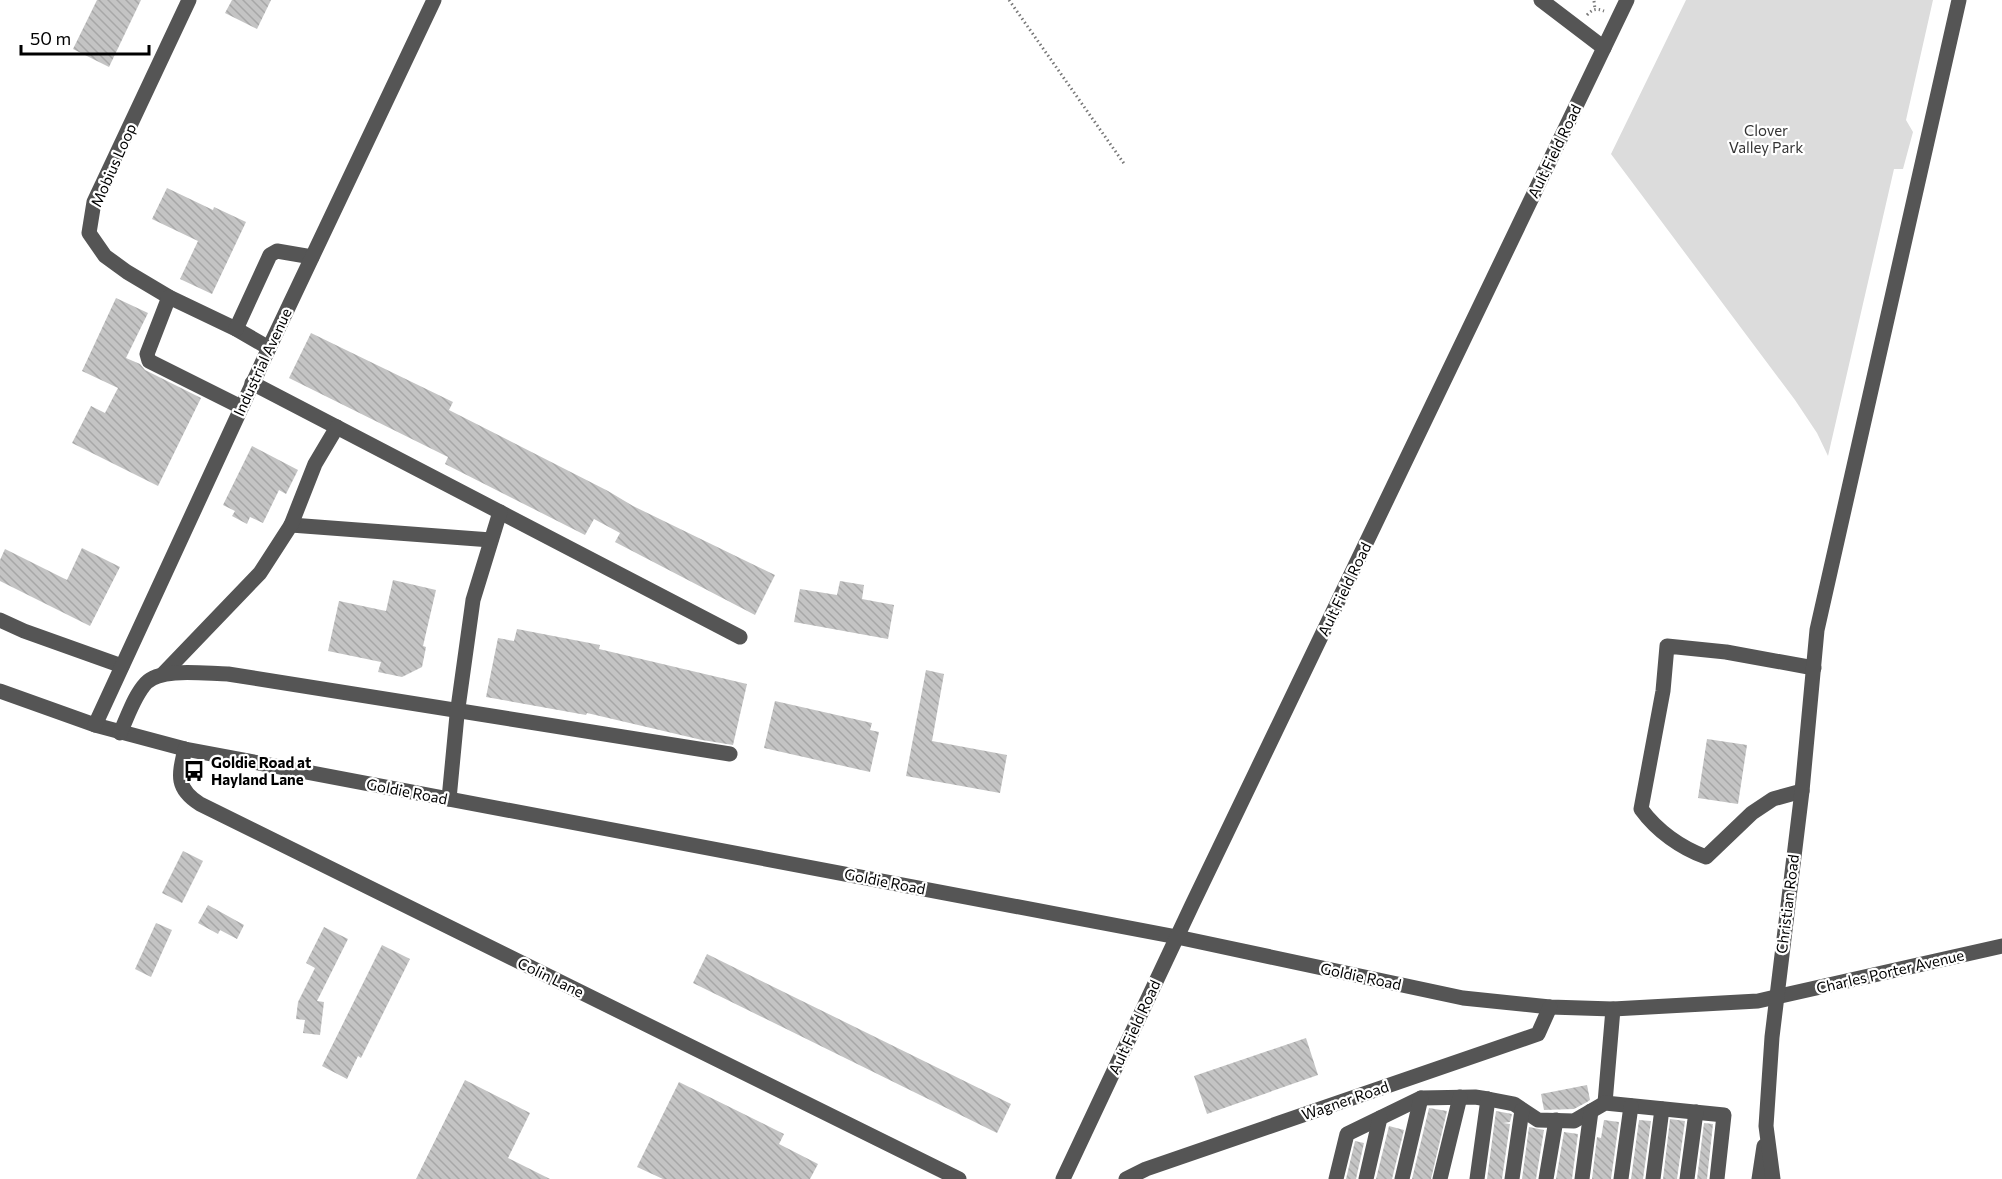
<svg xmlns="http://www.w3.org/2000/svg" width="2002" height="1179" viewBox="0 0 2002 1179" font-family="Commissioner,sans-serif">
<style>
.park{fill:#dcdcdc}
.building{fill:url(#building-back-hatch)}
.lines{fill:none;stroke-linecap:round;stroke-linejoin:round}
.path{stroke:#777;stroke-width:3;stroke-dasharray:1.5 3;stroke-linecap:butt}
.minor{stroke:#555;stroke-width:15}
.labels{text-anchor:middle;dominant-baseline:central;stroke-width:4.5;stroke-linejoin:round;paint-order:stroke}
.park-label{font-size:15px;fill:#333;stroke:#fff}
.street-label{font-size:15px;fill:#000;stroke:#fff}
.poi-label{font-size:15px;font-weight:bold;fill:#000;stroke:#fff;text-anchor:start}
</style>
<defs>
<pattern id="building-back-hatch" width="6" height="6" patternUnits="userSpaceOnUse" patternTransform="scale(1.5)"><rect width="6" height="6" fill="#c4c4c4"/><path d="M-1 5l2 2M0 0l6 6M5-1l2 2" fill="none" stroke="#a7a7a7"/></pattern>
</defs>
<rect width="100%" height="100%" fill="#fff"/>
<polygon class="park" points="1686,0 1933,0 1906,120 1913,132 1903,169 1894,169 1828,456 1817,433 1795,400 1611,154"/>
<g class="building">
<polygon points="97,0 141,0 109,67 73,49"/>
<polygon points="232,0 271,0 257,29 225,13"/>
<polygon points="167,188 213,210 214,207 246,222 212,294 180,279 198,241 152,219"/>
<polygon points="116,298 148,313 126,358 140,364 145,370 201,398 158,486 72,443 91,406 105,413 118,388 82,371"/>
<polygon points="311,333 453,402 449,410 608,491 633,506 775,575 755,615 615,542 620,533 594,519 585,535 445,464 448,457 289,378"/>
<polygon points="252,446 298,470 286,494 279,490 263,523 250,517 247,524 232,516 235,511 223,505"/>
<polygon points="82,548 120,567 90,626 0,581 0,560 5,549 67,580"/>
<polygon points="393,580 436,590 423,646 426,647 422,667 402,677 378,672 381,662 328,651 339,601 386,611"/>
<polygon points="840,581 864,585 862,599 894,605 888,639 794,622 800,589 837,595"/>
<polygon points="517,629 600,645 599,649 747,684 733,745 702,740 587,713 586,715 486,697 498,638 514,641"/>
<polygon points="926,670 944,674 932,741 1007,755 1000,793 906,776"/>
<polygon points="775,701 872,723 870,730 879,732 870,772 764,748"/>
<polygon points="1707,739 1747,745 1738,804 1698,798"/>
<polygon points="183,851 203,861 182,903 162,893"/>
<polygon points="208,905 244,925 237,939 220,930 218,934 198,923"/>
<polygon points="156,923 172,930 151,977 135,969"/>
<polygon points="324,927 348,939 317,1001 324,1002 320,1035 303,1033 305,1020 296,1019 298,1002 315,968 306,963"/>
<polygon points="382,945 410,959 361,1058 358,1056 347,1079 322,1066"/>
<polygon points="707,954 1011,1104 997,1133 693,983"/>
<polygon points="1306,1038 1318,1075 1207,1114 1194,1076"/>
<polygon points="465,1080 530,1113 508,1158 550,1179 416,1179"/>
<polygon points="679,1082 784,1134 779,1144 818,1164 810,1179 663,1179 637,1167"/>
<polygon points="1587,1085 1590,1100 1587,1102 1574,1109 1544,1110 1541,1094"/>
<polygon points="1429,1108 1447,1111 1431,1179 1412,1179"/>
<polygon points="1496,1111 1512,1114 1510,1122 1503,1123 1510,1124 1502,1179 1487,1179"/>
<polygon points="1670,1119 1685,1121 1677,1179 1663,1179"/>
<polygon points="1604,1120 1619,1122 1611,1179 1592,1179 1597,1137 1601,1138"/>
<polygon points="1639,1120 1651,1121 1643,1179 1631,1179"/>
<polygon points="1704,1123 1713,1124 1707,1179 1697,1179"/>
<polygon points="1389,1126 1404,1130 1392,1179 1376,1179"/>
<polygon points="1529,1127 1544,1130 1536,1179 1522,1179"/>
<polygon points="1564,1132 1578,1134 1572,1179 1556,1179"/>
<polygon points="1355,1141 1364,1143 1356,1179 1346,1179"/>
</g>
<g class="lines">
<g class="path">
<polyline points="1009,0 1125,165"/>
<polyline points="1594,1 1595,9"/>
<path d="M1587,15C1593,9 1596,8 1604,11"/>
</g>
<g class="minor">
<polyline points="189,0 94,202 89,233 105,256 127,272 169,297 236,329 269,348"/>
<polyline points="1541,0 1604,48"/>
<polyline points="169,297 147,354 149,361 241,407"/>
<polyline points="236,329 270,255 277,251 312,257"/>
<polyline points="252,383 740,637"/>
<polyline points="291,525 491,540"/>
<polyline points="0,620 24,631 122,666"/>
<polyline points="163,674 260,573 291,525 315,464 337,427"/>
<polyline points="0,691 95,725 185,749 1177,937 1463,998 1550,1007 1613,1009 1758,1001 2002,946"/>
<polyline points="95,725 269,348 434,0"/>
<path d="M120,733C128,716 134,696 146,683C161,667 207,674 228,674L730,754"/>
<path d="M185,749C179,775 175,788 200,804L959,1179"/>
<path d="M1802,791L1773,799L1752,813L1706,857C1681,848 1657,831 1641,809L1663,691L1667,646L1726,652L1814,668"/>
<polyline points="449,799 457,715 473,600 500,512"/>
<polyline points="1605,1103 1613,1009"/>
<polyline points="1063,1179 1192,905 1627,0"/>
<polyline points="1126,1179 1146,1169 1538,1034 1550,1007"/>
<polyline points="1336,1179 1347,1134 1421,1098 1475,1097 1488,1099 1514,1104 1538,1120 1574,1121 1605,1103 1724,1115 1717,1179"/>
<polyline points="1366,1179 1380,1118"/>
<polyline points="1402,1179 1421,1098"/>
<polyline points="1440,1179 1460,1097"/>
<polyline points="1477,1179 1488,1099"/>
<polyline points="1512,1179 1522,1110"/>
<polyline points="1546,1179 1556,1120"/>
<polyline points="1582,1179 1591,1111"/>
<polyline points="1621,1179 1631,1106"/>
<polyline points="1653,1179 1662,1109"/>
<polyline points="1687,1179 1696,1112"/>
<polyline points="1759,1179 1764,1146"/>
<polyline points="1773,1179 1766,1126 1772,1037 1802,791 1817,630 1959,0"/>
</g>
</g>
<defs>
<symbol id="bus-bare" viewBox="-9 -9 18 18"><path d="M-5-6H5V4H4V6H2V4H-2V6H-4V4H-5ZM-3.5-4V0h7V-4ZM-3.5 1.2v1.5H-2V1.2ZM2 1.2v1.5H3.5V1.2Z" fill="#000" stroke="#fff" stroke-width="2.5" paint-order="stroke"/></symbol>
</defs>
<g fill-rule="evenodd">
<use href="#bus-bare" x="179" y="756" width="30" height="30"/>
</g>
<g class="labels">
<g class="park-label">
<text x="1766" y="130">Clover<tspan x="1766" dy="17">Valley Park</tspan></text>
</g>
<g class="street-label">
<text transform="translate(1554 151) rotate(-64)">Ault Field Road</text>
<text transform="translate(113 165) rotate(-66)">Mobius Loop</text>
<text transform="translate(262 362) rotate(-65)">Industrial Avenue</text>
<text transform="translate(1344 589) rotate(-64)">Ault Field Road</text>
<text transform="translate(407 791) rotate(11)">Goldie Road</text>
<text transform="translate(885 881) rotate(11)">Goldie Road</text>
<text transform="translate(1787 904) rotate(-83)">Christian Road</text>
<text transform="translate(1890 971) rotate(-13)">Charles Porter Avenue</text>
<text transform="translate(1361 976) rotate(12)">Goldie Road</text>
<text transform="translate(551 977) rotate(26)">Colin Lane</text>
<text transform="translate(1134 1027) rotate(-65)">Ault Field Road</text>
<text transform="translate(1345 1100) rotate(-19)">Wagner Road</text>
</g>
<g class="poi-label">
<text x="211" y="762">Goldie Road at<tspan x="211" dy="17">Hayland Lane</tspan></text>
</g>
</g>
<path d="M21 45v9h128v-9" fill="none" stroke="#000000" stroke-width="3"/>
<text x="30" y="45" font-size="18" fill="#000000" stroke="#ffffff" stroke-width="4.5" paint-order="stroke">50 m</text>
</svg>
